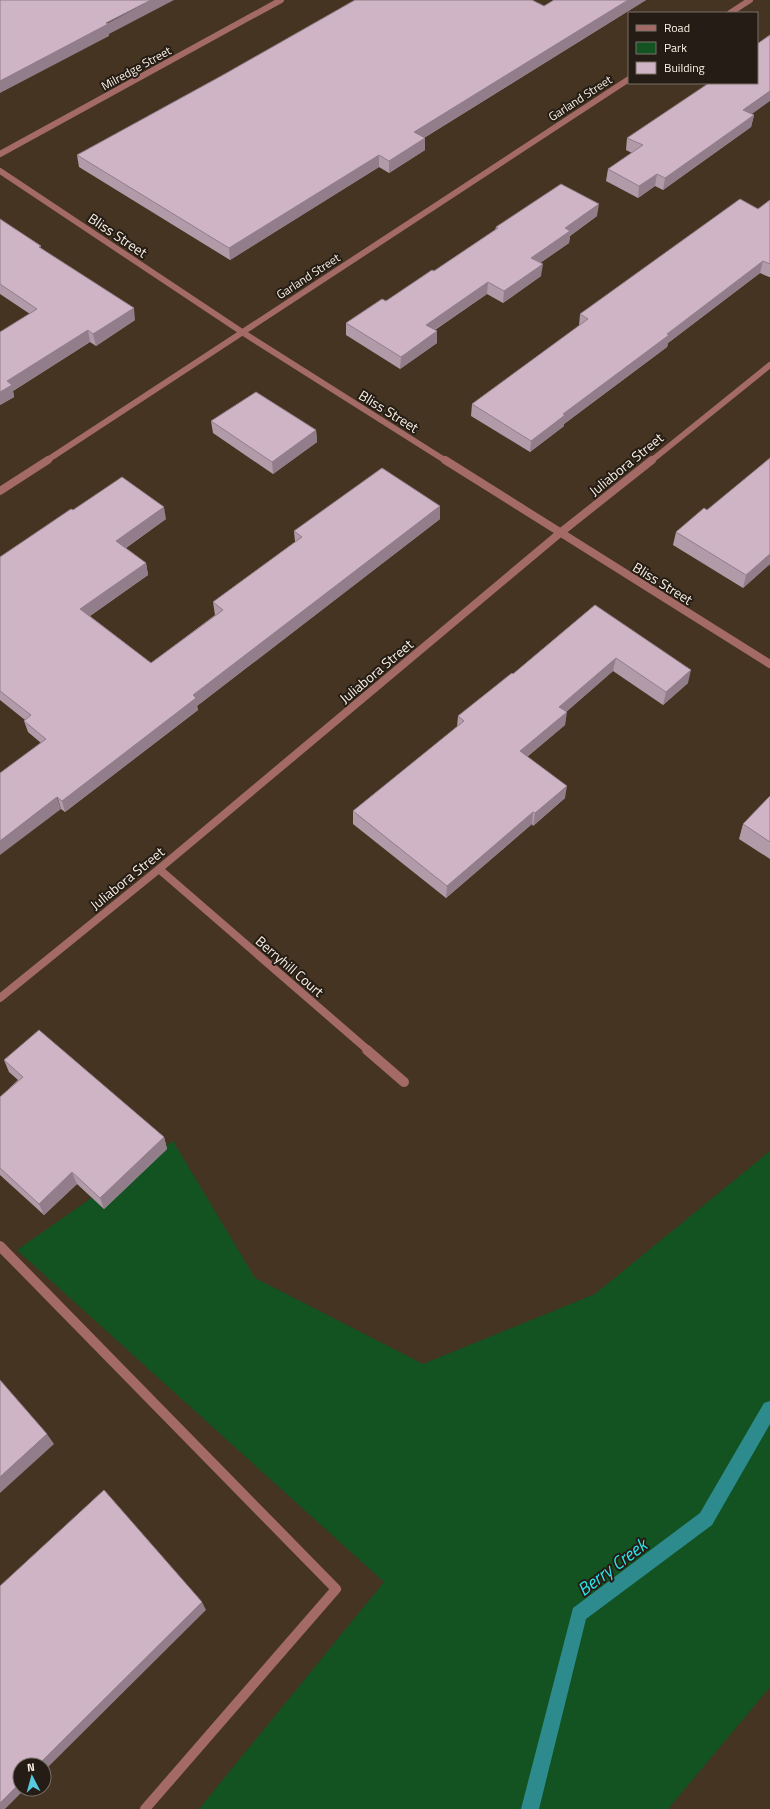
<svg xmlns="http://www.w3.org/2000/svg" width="770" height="1809" viewBox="0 0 770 1809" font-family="'Titillium Web',sans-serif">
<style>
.green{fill:#135322}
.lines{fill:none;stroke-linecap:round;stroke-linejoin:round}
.stream{fill:#2d8b8e;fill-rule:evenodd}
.service{stroke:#a46a66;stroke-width:10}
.minor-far2{stroke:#a46a66;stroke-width:6}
.minor-far1{stroke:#a46a66;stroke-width:8}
.minor{stroke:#a46a66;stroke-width:10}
.tertiary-far1{stroke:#a46a66;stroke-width:6}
.tertiary{stroke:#a46a66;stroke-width:8}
.wall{fill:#b29ba9}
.shaded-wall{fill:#917e8a}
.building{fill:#cfb4c5;stroke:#917e8a}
.labels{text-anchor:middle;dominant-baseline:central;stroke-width:4;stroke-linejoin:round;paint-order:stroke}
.far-street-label{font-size:12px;fill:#faf0e4;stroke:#251d15}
.street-label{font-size:14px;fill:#faf0e4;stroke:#251d15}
.near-water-label{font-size:18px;font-style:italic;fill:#2be6ec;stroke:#251d15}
</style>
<rect width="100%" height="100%" fill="#443421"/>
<polygon class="green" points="173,1141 255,1278 423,1364 595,1294 770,1151 770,1687 668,1809 199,1809 384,1582 17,1250"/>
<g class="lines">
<polygon class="stream" points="770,1401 770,1424 712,1525 586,1619 539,1809 521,1809 573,1608 700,1513 764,1403"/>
<polyline class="service" points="0,1246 336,1589 145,1809"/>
<g class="minor-far2">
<polyline points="730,13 750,0"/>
<polyline points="0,154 281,0"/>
<polyline points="0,171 242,332 446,461"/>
<polyline points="46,461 629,79"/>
</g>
<g class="minor-far1">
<polyline points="445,460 770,664"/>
<polyline points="0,491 48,460"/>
<polyline points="159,869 369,1051"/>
</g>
<polyline class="minor" points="367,1050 404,1082"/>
<polyline class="tertiary-far1" points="651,461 770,365"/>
<polyline class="tertiary" points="0,998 159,869 560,533 652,460"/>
</g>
<g class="wall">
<polygon points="554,0 646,0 424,138 425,150 389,173 379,167 230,260 79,167 77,155 544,6"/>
<polygon points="752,114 754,115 751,127 663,190 655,186 638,198 606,181 608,169 632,153 626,150 627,138"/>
<polygon points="770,200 770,277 769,277 760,273 668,343 667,347 564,424 564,426 530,452 471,416 472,404 579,326 580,314 758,209"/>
<polygon points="597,216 570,236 569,243 540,263 541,276 503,303 487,294 435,330 437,331 437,343 400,369 346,335 346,323 386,301 434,271 495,230 496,227"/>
<polygon points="0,219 42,249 135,320 96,346 90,342 13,391 14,397 0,405 30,314 0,294"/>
<polygon points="211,421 316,430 317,442 273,474 213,433"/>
<polygon points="73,510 166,519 126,548 146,563 148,575 90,616 151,663 215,615 213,602 295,542 294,531 440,519 197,706 198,710 65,812 61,809 41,743 28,732 24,721 25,720 0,700 0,557"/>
<polygon points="707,510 770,564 743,588 673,545 676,532"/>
<polygon points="595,605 688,683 663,705 613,671 566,712 565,725 527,757 565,798 533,826 532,824 446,898 353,824 353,811 457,727 458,716 513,674"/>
<polygon points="770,796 770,859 739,839 743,824"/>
<polygon points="4,1060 164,1137 167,1149 104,1209 77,1184 44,1215 0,1175 0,1097 18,1080 9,1072"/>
</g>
<g class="shaded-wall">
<polygon points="151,0 174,0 109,34 109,36 0,93 0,81"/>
<polygon points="628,0 646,0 414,144 414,132"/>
<polygon points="770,91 770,101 741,122 743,110"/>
<polygon points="754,115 751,127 663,190 665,178"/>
<polygon points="425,138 425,150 389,173 389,161"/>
<polygon points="379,155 379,167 230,260 229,248"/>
<polygon points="657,174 655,186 638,198 639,186"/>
<polygon points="599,204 597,216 570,236 569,243 530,270 531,258 565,228"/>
<polygon points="763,261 760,273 668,343 667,347 564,424 564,426 530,452 531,441 563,414"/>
<polygon points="543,264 541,276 503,303 504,291"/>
<polygon points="488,282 487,294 425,336 426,325"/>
<polygon points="134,308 135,320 96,346 93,334"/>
<polygon points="88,330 90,342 13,391 14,397 0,405 0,392 7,381"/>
<polygon points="437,331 437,343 400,369 401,357"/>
<polygon points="316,430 317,442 273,474 272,462"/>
<polygon points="440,506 440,519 197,706 198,710 65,812 62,801 193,695"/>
<polygon points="164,507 166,519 118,553 116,541"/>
<polygon points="770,554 770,564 743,588 746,575"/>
<polygon points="146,563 148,575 83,621 80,609"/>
<polygon points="616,658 613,671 557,720 559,707"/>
<polygon points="691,670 688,683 663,705 666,692"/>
<polygon points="567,712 565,725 518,764 520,751"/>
<polygon points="567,786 565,798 533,826 535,813"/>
<polygon points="57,797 61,809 0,855 0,841"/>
<polygon points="533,812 532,824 446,898 447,886"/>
<polygon points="164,1137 167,1149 104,1209 100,1198"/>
<polygon points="72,1172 77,1184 44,1215 39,1204"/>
<polygon points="47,1434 54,1444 0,1493 0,1477"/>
<polygon points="202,1602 206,1610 44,1771 44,1765 38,1765"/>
<polygon points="20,1783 20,1789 25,1789 5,1809 0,1809 0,1803"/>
</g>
<g class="building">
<polygon points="0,0 151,0 106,23 108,24 0,81"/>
<polygon points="355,0 532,0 544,6 554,0 628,0 414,132 425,138 389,161 379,155 229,248 77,155 223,75"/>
<polygon points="770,35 770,91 743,110 754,115 665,178 657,174 639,186 608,169 643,145 627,138 709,83 757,83 757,44"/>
<polygon points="561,184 599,204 565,228 570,231 531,258 543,264 504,291 488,282 426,325 437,331 401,357 346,323 382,299 386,301 432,270 434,271 498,228 496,227"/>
<polygon points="740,199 758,209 770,200 770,264 763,261 667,334 669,335 563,414 565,415 531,441 472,404 588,319 580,314"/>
<polygon points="0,219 41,246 39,247 134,308 93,334 88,330 7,381 12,385 0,392 0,332 37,309 0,284"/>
<polygon points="256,392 316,430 272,462 211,421"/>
<polygon points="770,458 770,554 746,575 676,532 704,508 707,510"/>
<polygon points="382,468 440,506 193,695 196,698 62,801 57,797 0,841 0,773 46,739 24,721 31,715 0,691 0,557 71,509 73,510 122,477 164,507 116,541 146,563 80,609 151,663 223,610 213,602 302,537 294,531"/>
<polygon points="595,605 691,670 666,692 616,658 559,707 567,712 520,751 567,786 535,813 533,812 447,886 353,811 464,721 458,716 512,673 513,674"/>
<polygon points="770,796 770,842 743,824"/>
<polygon points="39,1030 164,1137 100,1198 72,1172 39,1204 0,1168 0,1097 23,1077 4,1060"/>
<polygon points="0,1380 47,1434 0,1477"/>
<polygon points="104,1490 202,1602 38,1765 20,1765 20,1783 0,1803 0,1586"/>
</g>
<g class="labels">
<g class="far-street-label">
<text transform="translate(136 68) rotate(-29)">Milredge Street</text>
<text transform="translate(580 98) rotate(-33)">Garland Street</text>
<text transform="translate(308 276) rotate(-33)">Garland Street</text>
</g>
<g class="street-label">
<text transform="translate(118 235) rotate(34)">Bliss Street</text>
<text transform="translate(389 411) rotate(32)">Bliss Street</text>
<text transform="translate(626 464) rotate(-39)">Juliabora Street</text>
<text transform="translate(663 583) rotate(32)">Bliss Street</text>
<text transform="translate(376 671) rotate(-40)">Juliabora Street</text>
<text transform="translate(127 878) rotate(-39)">Juliabora Street</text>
<text transform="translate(290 966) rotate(41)">Berryhill Court</text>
</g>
<g class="near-water-label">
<text transform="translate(612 1567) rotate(-37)">Berry Creek</text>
</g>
</g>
<rect x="628" y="12" width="130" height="72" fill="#251d15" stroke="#7a7168"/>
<rect x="636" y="25" width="20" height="6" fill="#a46a66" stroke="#7a7168"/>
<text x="664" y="32" font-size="12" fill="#faf0e4">Road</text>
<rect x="636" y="42" width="20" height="12" fill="#135322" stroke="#7a7168"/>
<text x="664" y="52" font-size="12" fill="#faf0e4">Park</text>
<rect x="636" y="62" width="20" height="12" fill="#cfb4c5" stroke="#7a7168"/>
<text x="664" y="72" font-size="12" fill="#faf0e4">Building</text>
<g transform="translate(32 1777) rotate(354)"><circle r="19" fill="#251d15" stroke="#7a7168"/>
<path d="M0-3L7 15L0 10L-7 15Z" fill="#56c9e1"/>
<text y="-6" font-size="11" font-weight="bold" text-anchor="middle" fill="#faf0e4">N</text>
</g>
</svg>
